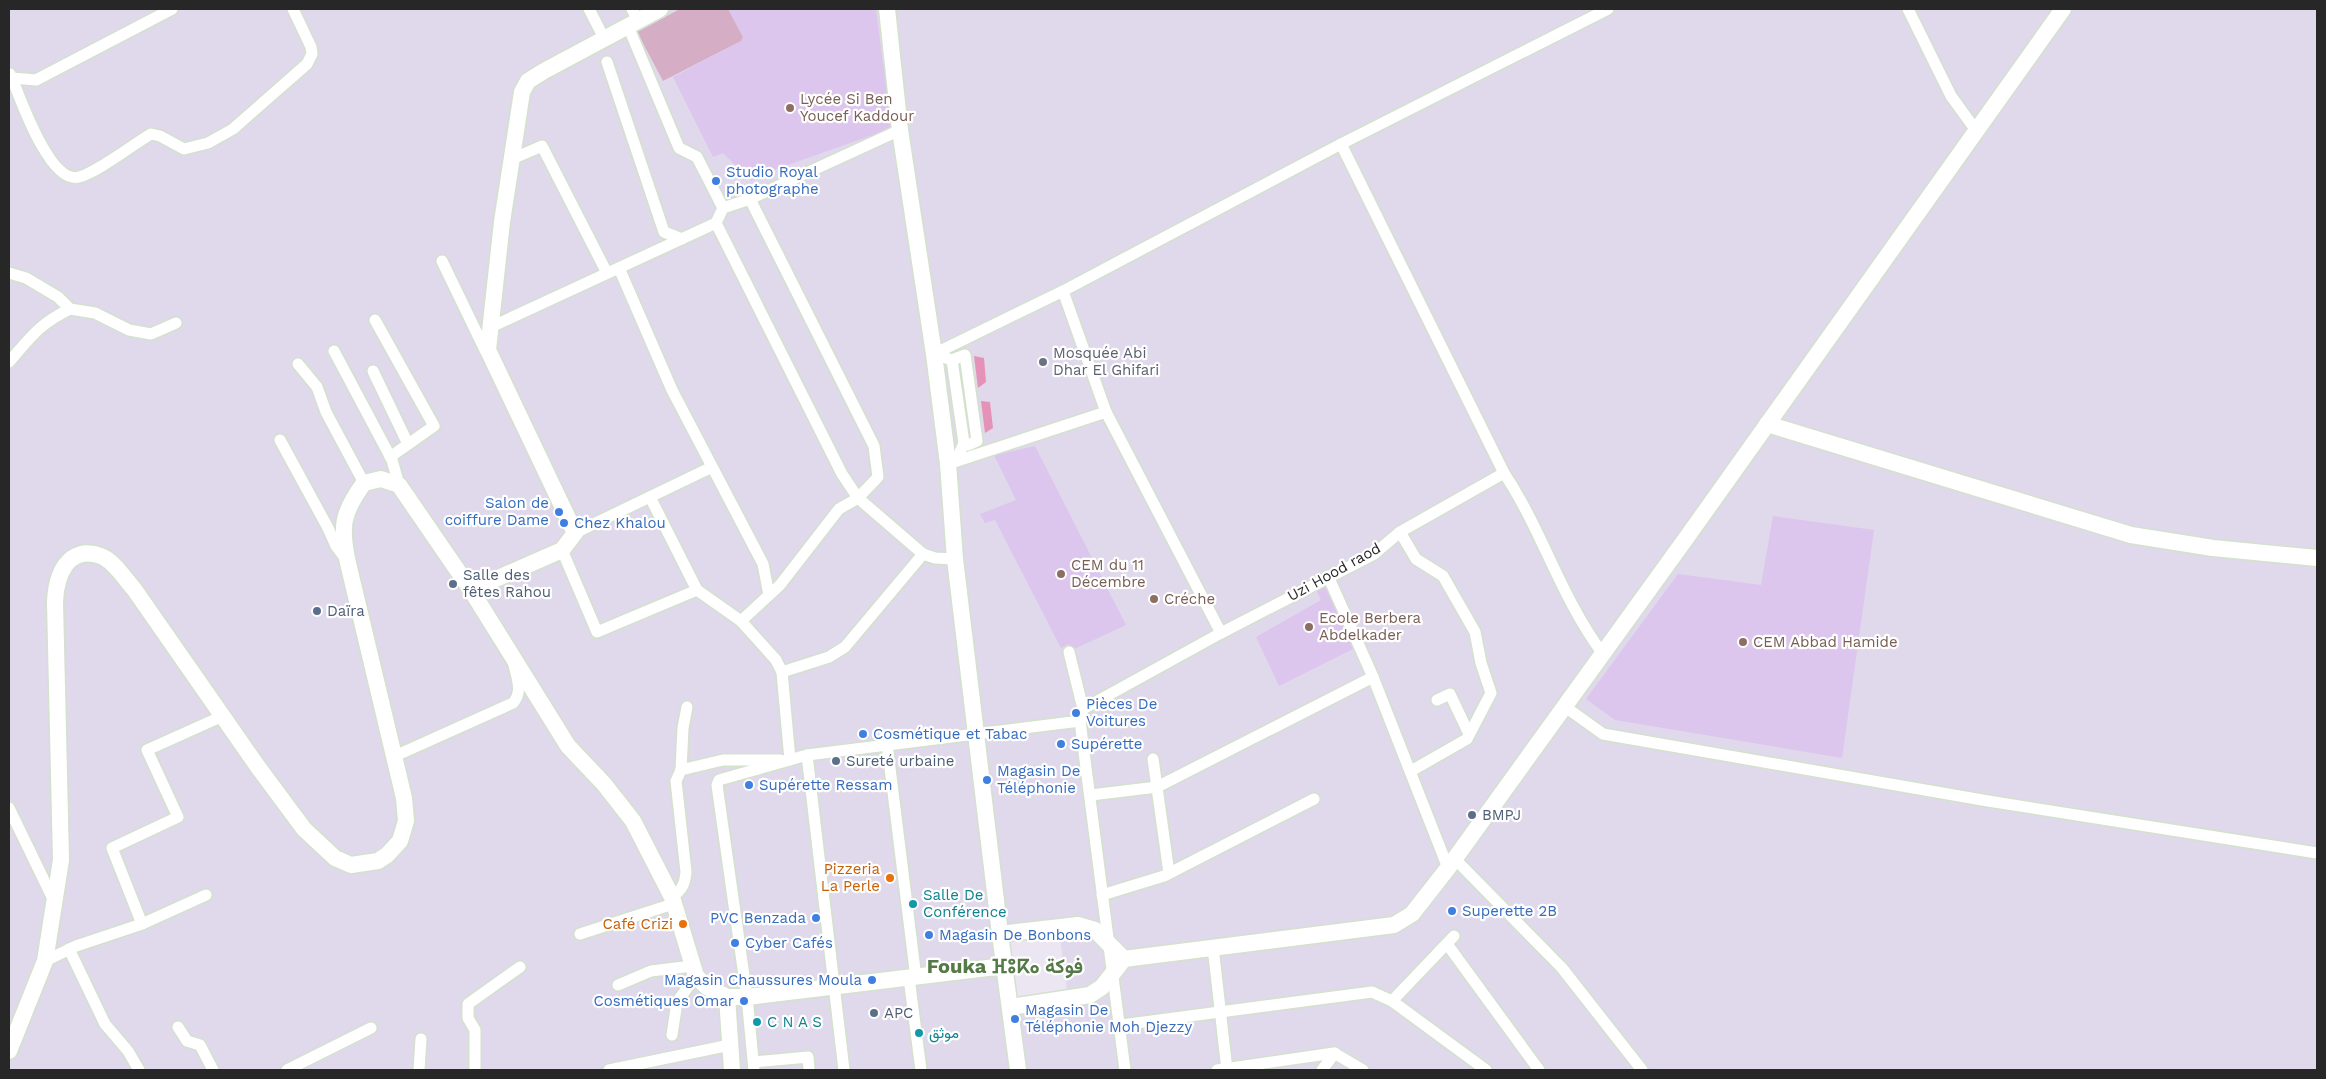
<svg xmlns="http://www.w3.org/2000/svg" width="2326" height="1079" viewBox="0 0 2326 1079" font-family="'Work Sans',Vazirmatn,'Noto Sans Tifinagh',sans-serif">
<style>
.education{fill:#dcc6ee}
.green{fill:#e492b7}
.cemetery{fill:#d5aec6}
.plaza{fill:#ece6f3}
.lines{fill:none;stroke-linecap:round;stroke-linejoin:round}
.street-casing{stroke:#d3e1cd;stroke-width:14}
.secondary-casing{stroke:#d3e1cd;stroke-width:19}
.street{stroke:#fff;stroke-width:11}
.secondary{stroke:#fff;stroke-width:16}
.education-dot{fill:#8d6e63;stroke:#fff;stroke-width:2}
.shop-dot{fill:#3f7fe0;stroke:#fff;stroke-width:2}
.worship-dot{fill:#6b7280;stroke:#fff;stroke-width:2}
.service-dot{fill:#5c6f8a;stroke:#fff;stroke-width:2}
.food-dot{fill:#e8710a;stroke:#fff;stroke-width:2}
.culture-dot{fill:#0f9aa8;stroke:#fff;stroke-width:2}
.labels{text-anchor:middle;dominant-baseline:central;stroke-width:4.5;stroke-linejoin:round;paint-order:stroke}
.education-label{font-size:15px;fill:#785e54;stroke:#fff;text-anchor:start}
.shop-label{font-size:15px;fill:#366cbe;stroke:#fff;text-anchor:start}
.worship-label{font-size:15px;fill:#5b616d;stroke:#fff;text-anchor:start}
.street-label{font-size:15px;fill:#272727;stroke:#fff}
.service-label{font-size:15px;fill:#4e5e75;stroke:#fff;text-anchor:start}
.food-label{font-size:15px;fill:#c56008;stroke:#fff;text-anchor:end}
.culture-label{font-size:15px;fill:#0d838f;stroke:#fff;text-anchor:start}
.district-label{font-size:20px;font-weight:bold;fill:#557947;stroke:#fff}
</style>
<rect width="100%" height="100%" fill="#e0d8eb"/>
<g class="education">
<polygon points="728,9 876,9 883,64 888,63 893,128 759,175 751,181 723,153 713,157 673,77 741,41 743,37"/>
<polygon points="1035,446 1126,625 1072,650 1069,644 1061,648 995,520 985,523 980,514 1016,500 994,455"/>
<polygon points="1773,516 1874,530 1842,758 1615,720 1586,699 1678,574 1761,585"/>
<polygon points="1326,579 1355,648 1279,686 1256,637 1321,600 1314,586"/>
</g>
<g class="green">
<polygon points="974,356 984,358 986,382 978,388"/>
<polygon points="981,401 990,402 993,428 985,433"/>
</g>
<polygon class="cemetery" points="680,9 728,9 743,37 741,41 663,81 637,32"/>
<polygon class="plaza" points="1059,931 1067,990 1014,997 1006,938"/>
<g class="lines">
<defs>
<g id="street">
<polyline points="589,9 604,38"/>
<polyline points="632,9 638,21"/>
<polyline points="1908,9 1951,96 1975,129"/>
<polyline points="628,26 679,148 697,157 723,208"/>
<polyline points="607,62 664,232 682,239"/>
<polyline points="10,74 12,78 36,80 172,9"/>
<path d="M12,78C20,98 50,185 79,177C98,172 132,145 151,134L160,136L184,149L208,143L233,129L307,64L312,54L311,47L293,9"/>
<polyline points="1341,144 1504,473"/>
<polyline points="512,159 542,146 607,273"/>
<polyline points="716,223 842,474 858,498 923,554 935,558 955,559"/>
<polyline points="442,261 485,350 488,350"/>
<polyline points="619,268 672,390 763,564 769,595"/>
<polyline points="9,273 26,278 58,297 70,309 95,313 129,330 151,334 176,323"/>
<polyline points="1063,291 1106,412 1221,633"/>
<polyline points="375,320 434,426 390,457"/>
<polyline points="491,327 716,223 723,208 750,199 900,130"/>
<polyline points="334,351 392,460 399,485"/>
<polyline points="934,354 1063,291 1341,144 1608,9"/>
<polyline points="934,354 952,360 964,443 956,461"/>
<polyline points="952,360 965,355 977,441 968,445 964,443"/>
<path d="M9,362C31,337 39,324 70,309"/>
<polyline points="298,364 317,387 326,412 364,483"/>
<polyline points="373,371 408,444"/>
<polyline points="280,440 328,528 336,546 345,558"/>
<polyline points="948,464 1106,412"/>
<polyline points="650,497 697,590"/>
<polyline points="1400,532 1416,559 1443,576 1475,632 1481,663 1491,693 1467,739 1411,771"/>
<polyline points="575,533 712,467"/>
<polyline points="562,550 597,632 697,590 741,621 780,585 839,509 858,498 878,477 874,446 750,199"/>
<polyline points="1328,576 1373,677 1448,868"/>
<polyline points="741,621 776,660 782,672 790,760"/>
<polyline points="1069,652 1083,709"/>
<polyline points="782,672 829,657 845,647 923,554"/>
<polyline points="1437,700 1450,694 1469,734"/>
<polyline points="1564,706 1603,734 1988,801 2317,853"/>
<polyline points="1080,721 1125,1070"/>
<polyline points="887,744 916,978"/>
<polyline points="807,755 844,1070"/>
<path d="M395,756L513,703C523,692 517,678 514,665"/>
<polyline points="1153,759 1169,873"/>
<polyline points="681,770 683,728 687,707"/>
<polyline points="1091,795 1157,787 1373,677"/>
<polyline points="9,808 55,903"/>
<polyline points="1455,859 1562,968 1642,1070"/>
<polyline points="1102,895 1164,876 1314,799"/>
<path d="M672,897C682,890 685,884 686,872L676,781L681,770L723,760H781"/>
<polyline points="142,924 112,848 178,817 147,750 216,719"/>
<polyline points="580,934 673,904"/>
<polyline points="1447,944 1539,1070"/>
<polyline points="1213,947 1227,1070"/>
<polyline points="69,949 105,1024 128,1051 139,1070"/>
<polyline points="45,961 76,946 142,924 206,895"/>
<polyline points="909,978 921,1070"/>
<polyline points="618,985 651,971 692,966"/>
<polyline points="1392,1001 1486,1070"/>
<polyline points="1121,1025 1372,992 1392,1001 1454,936"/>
<polyline points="178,1027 187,1041 200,1045 213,1070"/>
<polyline points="672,1035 677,1002 696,976"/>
<polyline points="754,1062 808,1057 809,1070"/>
<polyline points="287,1070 371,1028"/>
<polyline points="419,1070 421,1039"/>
<polyline points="475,1070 475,1030 468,1018 468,1004 520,967"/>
<polyline points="609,1070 730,1045"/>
<path d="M754,1070L747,997L717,785L719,780L807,755L1080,721L1083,709L1221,633L1374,554L1400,532L1504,473C1542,530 1561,598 1603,654"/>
<polyline points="1217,1070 1334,1053 1363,1070"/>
<polyline points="1322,1070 1335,1053"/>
</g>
<g id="secondary">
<polyline points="887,9 900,130 934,354 948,464 955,559 1000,934 1018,1070"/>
<polyline points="1767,424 2131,535 2213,548 2317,558"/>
<polyline points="471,590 562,550 575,533 488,350 502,222 522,92 528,81 544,71 660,9"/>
<polyline points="1000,934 1078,925 1095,930 1124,959"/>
<polyline points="727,997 732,1070"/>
<polyline points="1010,1007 1090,995 1102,987 1124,959 1394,925 1412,914 1448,868 1687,537 2063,9"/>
<path d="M9,1051L45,961L61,860L55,602C56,575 68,544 101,556C114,561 125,579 134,589L258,767L304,829L335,858L351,865L378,861L387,855L400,841L406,821L404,798L348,563C340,527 342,513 364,483L381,479L399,485L471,590L568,746L604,784L633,821L672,897L696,976L707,987L727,997H747L1004,966"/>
</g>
</defs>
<use href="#street" class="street-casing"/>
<use href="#secondary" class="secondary-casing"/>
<use href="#street" class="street"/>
<use href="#secondary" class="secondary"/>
</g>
<g class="education-dot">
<circle cx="790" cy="108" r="5"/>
<circle cx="1061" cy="574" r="5"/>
<circle cx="1154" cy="599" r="5"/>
<circle cx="1309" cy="627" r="5"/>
<circle cx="1743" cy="642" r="5"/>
</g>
<g class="shop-dot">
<circle cx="716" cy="181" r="5"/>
<circle cx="559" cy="512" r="5"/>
<circle cx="564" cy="523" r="5"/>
<circle cx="1076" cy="713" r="5"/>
<circle cx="863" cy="734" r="5"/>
<circle cx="1061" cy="744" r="5"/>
<circle cx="987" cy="780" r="5"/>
<circle cx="749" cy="785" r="5"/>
<circle cx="1452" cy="911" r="5"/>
<circle cx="816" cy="918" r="5"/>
<circle cx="929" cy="935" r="5"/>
<circle cx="735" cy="943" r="5"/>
<circle cx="872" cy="980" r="5"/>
<circle cx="744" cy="1001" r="5"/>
<circle cx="1015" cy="1019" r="5"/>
</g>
<circle class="worship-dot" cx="1043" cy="362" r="5"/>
<g class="service-dot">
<circle cx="453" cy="584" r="5"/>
<circle cx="317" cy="611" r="5"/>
<circle cx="836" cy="761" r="5"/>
<circle cx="1472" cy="815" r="5"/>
<circle cx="874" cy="1013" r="5"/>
</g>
<g class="food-dot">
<circle cx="890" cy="878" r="5"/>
<circle cx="683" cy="924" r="5"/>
</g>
<g class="culture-dot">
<circle cx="913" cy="904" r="5"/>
<circle cx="757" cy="1022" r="5"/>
<circle cx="919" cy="1033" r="5"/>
</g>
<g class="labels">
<g class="education-label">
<text x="800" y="99">Lycée Si Ben<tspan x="800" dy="17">Youcef Kaddour</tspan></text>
<text x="1071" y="565">CEM du 11<tspan x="1071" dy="17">Décembre</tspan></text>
<text x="1164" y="599">Créche</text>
<text x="1319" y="618">Ecole Berbera<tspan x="1319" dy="17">Abdelkader</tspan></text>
<text x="1753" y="642">CEM Abbad Hamide</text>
</g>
<g class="shop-label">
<text x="726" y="172">Studio Royal<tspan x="726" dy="17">photographe</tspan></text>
<text x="549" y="503" text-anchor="end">Salon de<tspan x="549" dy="17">coiffure Dame</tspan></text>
<text x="574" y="523">Chez Khalou</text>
<text x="1086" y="704">Pièces De<tspan x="1086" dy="17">Voitures</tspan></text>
<text x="873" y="734">Cosmétique et Tabac</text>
<text x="1071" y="744">Supérette</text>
<text x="997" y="771">Magasin De<tspan x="997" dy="17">Téléphonie</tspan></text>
<text x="759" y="785">Supérette Ressam</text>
<text x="1462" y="911">Superette 2B</text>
<text x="806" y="918" text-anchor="end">PVC Benzada</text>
<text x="939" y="935">Magasin De Bonbons</text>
<text x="745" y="943">Cyber Cafés</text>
<text x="862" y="980" text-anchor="end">Magasin Chaussures Moula</text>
<text x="734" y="1001" text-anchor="end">Cosmétiques Omar</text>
<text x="1025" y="1010">Magasin De<tspan x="1025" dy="17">Téléphonie Moh Djezzy</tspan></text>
</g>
<g class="worship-label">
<text x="1053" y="353">Mosquée Abi<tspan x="1053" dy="17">Dhar El Ghifari</tspan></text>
</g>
<g class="street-label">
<text transform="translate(1334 572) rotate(-29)">Uzi Hood raod</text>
</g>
<g class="service-label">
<text x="463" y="575">Salle des<tspan x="463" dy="17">fêtes Rahou</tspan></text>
<text x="327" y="611">Daïra</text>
<text x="846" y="761">Sureté urbaine</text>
<text x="1482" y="815">BMPJ</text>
<text x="884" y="1013">APC</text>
</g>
<g class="food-label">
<text x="880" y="869">Pizzeria<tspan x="880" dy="17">La Perle</tspan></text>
<text x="673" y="924">Café Crizi</text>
</g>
<g class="culture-label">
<text x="923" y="895">Salle De<tspan x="923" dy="17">Conférence</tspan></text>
<text x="767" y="1022">C N A S</text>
<text x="929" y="1033">موثق</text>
</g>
<g class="district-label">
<text x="1005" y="966">Fouka ⴼⵓⴽⴰ فوكة</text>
</g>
</g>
<rect width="2326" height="1079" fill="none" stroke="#272727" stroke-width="20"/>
</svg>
